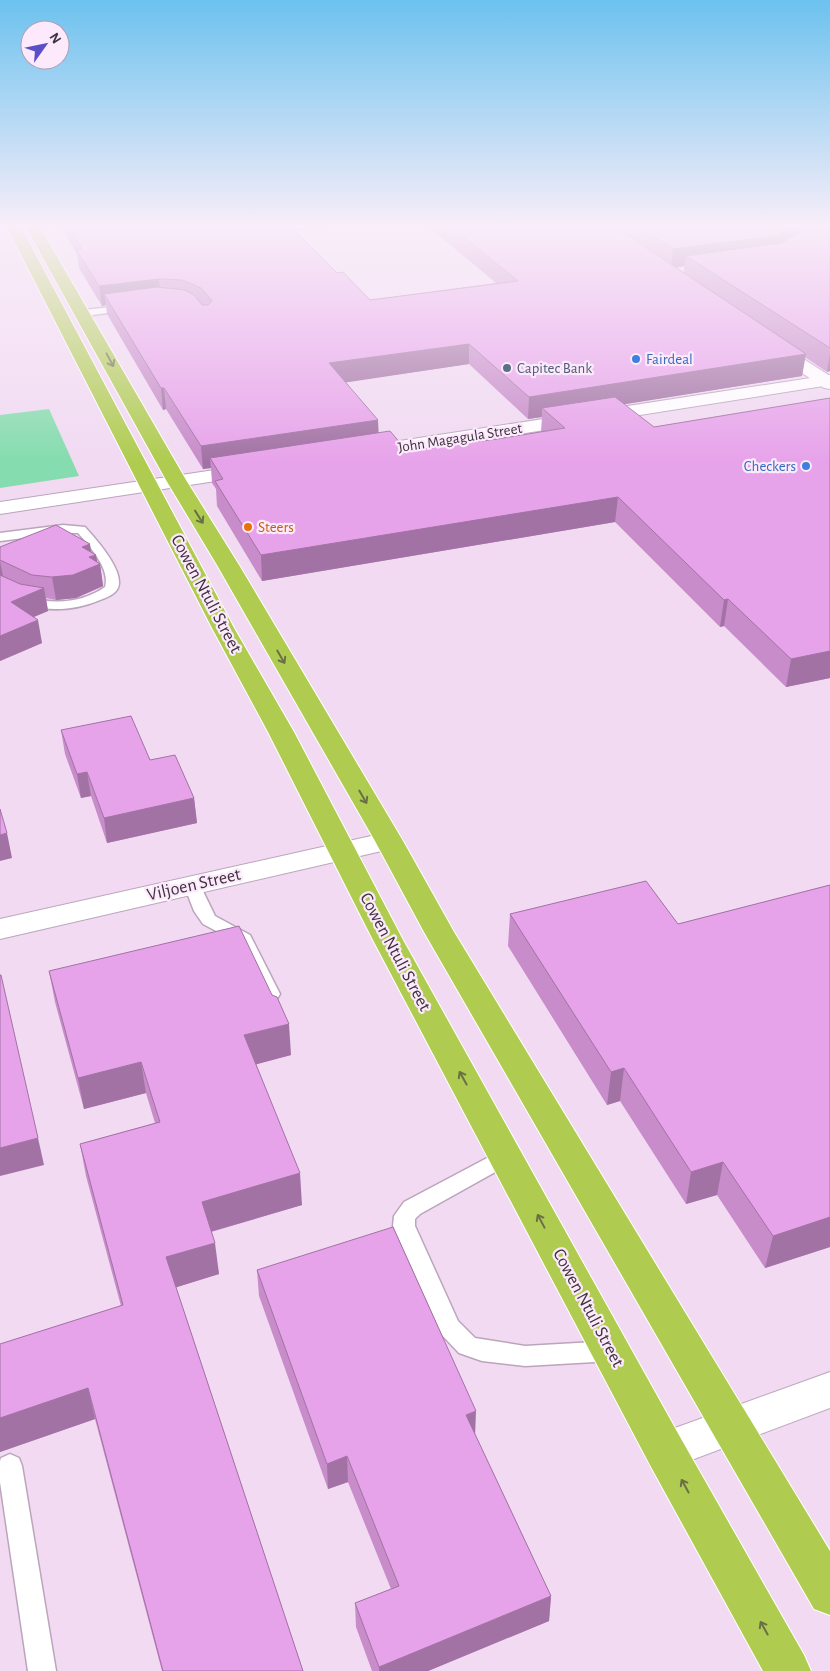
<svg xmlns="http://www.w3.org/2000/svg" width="830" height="1671" viewBox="0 0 830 1671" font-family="'Alegreya Sans',sans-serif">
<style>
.green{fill:#85dcae}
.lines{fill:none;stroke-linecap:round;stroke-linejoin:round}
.service-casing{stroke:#bba5bc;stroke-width:3}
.minor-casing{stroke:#bba5bc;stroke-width:2}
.tertiary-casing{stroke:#bba5bc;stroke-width:2}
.secondary-casing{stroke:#bba5bc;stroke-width:2}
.trunk-casing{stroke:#fff;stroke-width:2}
.service{fill:#fff;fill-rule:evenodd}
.minor{fill:#fff;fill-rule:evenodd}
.tertiary{fill:#fff;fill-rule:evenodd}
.secondary{fill:#fff;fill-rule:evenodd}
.trunk{fill:#afcc50;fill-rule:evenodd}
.wall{fill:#c78cc9;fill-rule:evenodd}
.shaded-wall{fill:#a272a4}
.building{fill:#e7a3ea;stroke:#a272a4}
.oneway{stroke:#6a7045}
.shop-dot{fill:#3f7fe0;stroke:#fce9fc;stroke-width:2}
.service-dot{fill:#5c6f8a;stroke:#fce9fc;stroke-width:2}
.food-dot{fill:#e8710a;stroke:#fce9fc;stroke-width:2}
.labels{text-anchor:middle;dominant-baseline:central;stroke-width:4.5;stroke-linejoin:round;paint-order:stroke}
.far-shop-label{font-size:15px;fill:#366cbe;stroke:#fce9fc;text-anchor:start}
.far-service-label{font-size:15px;fill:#4e5e75;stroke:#fce9fc;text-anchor:start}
.far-street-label{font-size:15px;fill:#3c333d;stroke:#fce9fc}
.far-food-label{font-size:15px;fill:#c56008;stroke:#fce9fc;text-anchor:start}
.street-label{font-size:18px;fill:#3c333d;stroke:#fce9fc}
</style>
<rect width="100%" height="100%" fill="#f1daf2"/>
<polygon class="green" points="49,409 79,476 0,488 0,415"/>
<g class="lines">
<defs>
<g id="service">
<polygon points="127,305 130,306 130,310 85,316 80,313 85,310"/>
<path d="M63,525L85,527C96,539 120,566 119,583C119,593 108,597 100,600C66,614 32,612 0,593V583C9,585 17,592 25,595C51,606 82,603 105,587C111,570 89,545 78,533H63L0,541V533Z"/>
<polygon points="192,880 198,881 200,885 215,916 250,935 280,994 277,999 271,1000 265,999 237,942 203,924 194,911 184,885 186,881"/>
<polygon points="506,1148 513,1150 516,1156 513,1162 420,1214 415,1219 415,1226 458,1321 475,1338 525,1346 612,1341 620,1344 624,1351 620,1358 612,1361 525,1366 482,1361 459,1353 442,1335 393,1226 394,1216 404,1202"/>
<polygon points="10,1454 19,1458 22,1466 56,1671 28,1671 0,1482 0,1461 1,1458"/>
</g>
<polygon id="minor" points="389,832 399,835 403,841 399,847 0,939 0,919"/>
<g id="tertiary">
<polygon points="830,375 830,385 367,458 360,456 358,452 360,448 367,446"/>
<polygon points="248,465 255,467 258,471 255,475 0,514 0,502"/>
</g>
<g id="secondary">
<polygon points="773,341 779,343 830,376 830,389 824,388 767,349 765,346 767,343"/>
<polygon points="830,1372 830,1408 665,1470 650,1465 644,1451 650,1437"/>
</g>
<g id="trunk">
<polygon points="7,227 21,227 234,628 294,732 403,940 680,1437 804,1655 811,1671 763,1671 650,1465 373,940 268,732 212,628"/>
<polygon points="28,227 40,227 41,229 186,480 239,565 403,841 454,932 830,1551 830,1615 814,1609 424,932 375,841 217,565 166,480 27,229"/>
</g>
</defs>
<use href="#service" class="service-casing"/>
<use href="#minor" class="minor-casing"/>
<use href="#tertiary" class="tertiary-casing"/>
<use href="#secondary" class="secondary-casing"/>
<use href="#trunk" class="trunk-casing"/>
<use href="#service" class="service"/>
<use href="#minor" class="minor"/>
<use href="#tertiary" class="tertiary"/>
<use href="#secondary" class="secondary"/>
<use href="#trunk" class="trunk"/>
</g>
<g class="wall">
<path d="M63,227H326L294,231L337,273L370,300L496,283L429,227H830V371L827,372L805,357L802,376L624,404L654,427L830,398V678L786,687L724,626L720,627L615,522L262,581L217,506L216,489L212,483L211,468L203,469L166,409L163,410L107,314L106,305L102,306L79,268L77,254L63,231ZM684,266V273L676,268ZM469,364L528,419L542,417L541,432L497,439L407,451L378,432L345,382Z"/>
<polygon points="0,547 91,552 97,562 100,564 103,586 76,598 56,600 46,598 48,611 33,617 42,643 0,661"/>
<polygon points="61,730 150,760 194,798 197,823 107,843 91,796 81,798 65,754"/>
<polygon points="830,885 830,1247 765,1268 717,1195 686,1204 620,1101 607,1105 508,946 510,914 678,924"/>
<polygon points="49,971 291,1055 256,1064 302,1205 211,1232 219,1274 176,1287 303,1671 162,1671 95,1419 0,1452 0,1344 121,1306 86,1176 80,1144 155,1123 146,1093 84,1109 55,1002"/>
<polygon points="257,1270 475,1435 551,1596 549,1621 428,1671 372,1671 356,1627 355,1603 391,1589 348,1482 328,1489 259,1296"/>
</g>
<g class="shaded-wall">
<polygon points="279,227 326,227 279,232"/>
<polygon points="792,227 816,227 776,254 686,256 684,266 671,268 673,249"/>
<polygon points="159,279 161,298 104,294 106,305 102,306 99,286"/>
<polygon points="469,344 469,364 329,385 329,363"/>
<polygon points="830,353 830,371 827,372"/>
<polygon points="806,354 802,376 551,416 542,408 542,417 528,419 529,397"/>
<polygon points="161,388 164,388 166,409 163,410"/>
<polygon points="378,420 379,442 210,458 211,468 203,469 201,446"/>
<polygon points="618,497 615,522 262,581 261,555"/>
<polygon points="90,544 92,556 96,555 98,565 100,564 103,586 76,598 56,600 52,577 82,547"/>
<polygon points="0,561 4,582 0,583"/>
<polygon points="44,588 48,611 15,625 11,602"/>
<polygon points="728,599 724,626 720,627 724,600"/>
<polygon points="38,620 42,643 0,661 0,636"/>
<polygon points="830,651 830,678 786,687 791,659"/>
<polygon points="87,772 91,796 81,798 77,774"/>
<polygon points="194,798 197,823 107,843 104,818"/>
<polygon points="7,833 12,858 0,861 0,835"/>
<polygon points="289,1024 291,1055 247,1067 244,1035"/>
<polygon points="141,1062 146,1093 84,1109 78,1078"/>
<polygon points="624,1068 620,1101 607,1105 611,1072"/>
<polygon points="38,1138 44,1165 0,1176 0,1148"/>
<polygon points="723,1162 717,1195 686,1204 691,1172"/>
<polygon points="300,1173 302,1205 206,1233 202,1202"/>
<polygon points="830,1217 830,1247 765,1268 773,1236"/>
<polygon points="215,1243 219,1274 171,1289 166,1257"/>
<polygon points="88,1388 95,1419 0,1452 0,1418"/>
<polygon points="476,1411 475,1437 466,1415"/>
<polygon points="347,1456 348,1482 328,1489 327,1464"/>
<polygon points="551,1596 549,1621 428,1671 379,1671 379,1667"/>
</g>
<g class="building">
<polygon points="69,227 291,227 337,273 343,272 370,300 518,281 451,227 615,227 806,354 529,397 469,344 329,363 378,420 201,446 164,388 161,388 104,294 157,287 185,290 194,295 202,305 208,305 212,301 201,288 182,280 159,279 99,286 76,249 82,249"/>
<polygon points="639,227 792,227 779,236 673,249"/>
<polygon points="808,227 830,227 830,348 686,256 782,243"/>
<polygon points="615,397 654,427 830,398 830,651 791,659 728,599 724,600 618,497 261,555 215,481 223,479 210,458 390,431 407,451 497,439 565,428 542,408"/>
<polygon points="56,525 90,544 82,547 96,555 89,557 100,564 73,575 52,577 32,575 0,560 0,547"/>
<polygon points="0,575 20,584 44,588 11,602 38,620 0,636"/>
<polygon points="131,716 150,760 175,755 194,798 104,818 87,772 77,774 61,730"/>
<polygon points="0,809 7,833 0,835"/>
<polygon points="646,881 678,924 830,885 830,1217 773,1236 723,1162 691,1172 624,1068 611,1072 510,914"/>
<polygon points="239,926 272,995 277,997 289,1024 244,1035 300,1173 202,1202 215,1243 166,1257 303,1671 163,1671 88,1388 0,1418 0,1344 123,1305 80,1144 160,1122 141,1062 78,1078 49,971"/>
<polygon points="0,975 1,975 38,1138 0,1148"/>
<polygon points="393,1227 476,1411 466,1415 551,1596 379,1667 355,1603 399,1586 347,1456 327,1464 257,1270"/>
</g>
<defs><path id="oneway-shaft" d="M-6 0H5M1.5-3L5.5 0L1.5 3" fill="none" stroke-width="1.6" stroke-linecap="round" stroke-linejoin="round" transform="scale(1.25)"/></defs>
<g class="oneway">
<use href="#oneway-shaft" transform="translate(110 360) rotate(62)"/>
<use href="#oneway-shaft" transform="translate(199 517) rotate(58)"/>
<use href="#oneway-shaft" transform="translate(281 657) rotate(60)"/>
<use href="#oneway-shaft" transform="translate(363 797) rotate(60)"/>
<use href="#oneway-shaft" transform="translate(463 1078) rotate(-119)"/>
<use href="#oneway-shaft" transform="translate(541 1221) rotate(-118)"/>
<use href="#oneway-shaft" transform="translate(685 1486) rotate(-119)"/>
<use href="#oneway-shaft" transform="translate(764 1628) rotate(-119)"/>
</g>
<linearGradient id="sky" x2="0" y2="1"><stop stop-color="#6cc2ef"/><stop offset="0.49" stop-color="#f9eef9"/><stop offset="1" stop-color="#f9eef9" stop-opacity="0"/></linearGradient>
<rect width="830" height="461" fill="url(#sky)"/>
<g class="shop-dot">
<circle cx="636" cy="359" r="5"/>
<circle cx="806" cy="466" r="5"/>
</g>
<circle class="service-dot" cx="507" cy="368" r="5"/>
<circle class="food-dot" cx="248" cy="527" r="5"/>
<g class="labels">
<g class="far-shop-label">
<text x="646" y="359">Fairdeal</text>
<text x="796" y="466" text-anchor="end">Checkers</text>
</g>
<g class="far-service-label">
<text x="517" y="368">Capitec Bank</text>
</g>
<g class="far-street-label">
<text transform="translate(460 438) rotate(-9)">John Magagula Street</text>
</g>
<g class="far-food-label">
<text x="258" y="527">Steers</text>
</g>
<g class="street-label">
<text transform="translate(206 594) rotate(62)">Cowen Ntuli Street</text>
<text transform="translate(194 885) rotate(-13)">Viljoen Street</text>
<text transform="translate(395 952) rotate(62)">Cowen Ntuli Street</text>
<text transform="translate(588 1308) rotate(62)">Cowen Ntuli Street</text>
</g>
</g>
<g transform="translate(45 45) rotate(57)"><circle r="24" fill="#fce9fc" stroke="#afa0b0"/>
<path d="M0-4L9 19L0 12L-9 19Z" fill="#5a4fc7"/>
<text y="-8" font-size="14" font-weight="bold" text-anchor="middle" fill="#3c333d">N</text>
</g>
</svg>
